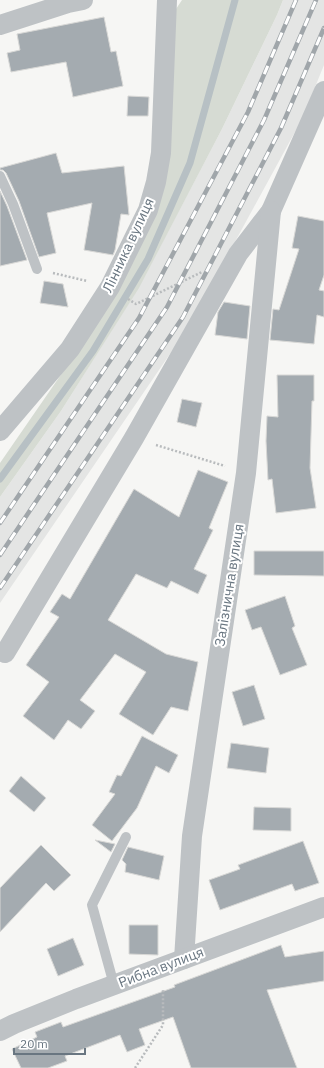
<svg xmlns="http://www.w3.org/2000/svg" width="324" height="1068" viewBox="0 0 324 1068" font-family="'IBM Plex Sans',sans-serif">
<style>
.built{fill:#e4e5e4}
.green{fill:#d6dbd3}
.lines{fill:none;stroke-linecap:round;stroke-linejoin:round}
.stream{stroke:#b7c0c4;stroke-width:7}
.building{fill:#a4abb0;stroke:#d8d8d6}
.path{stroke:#b8bbbd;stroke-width:2.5;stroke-dasharray:2 2;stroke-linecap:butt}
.lane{stroke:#bec2c5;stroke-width:10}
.street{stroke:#bec2c5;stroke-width:20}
.rail-casing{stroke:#a0a6aa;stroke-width:4.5}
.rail{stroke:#fff;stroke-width:3;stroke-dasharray:9;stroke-linecap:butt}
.labels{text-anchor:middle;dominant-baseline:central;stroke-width:4;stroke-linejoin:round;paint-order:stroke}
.street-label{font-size:14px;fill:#697681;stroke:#fff}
</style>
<rect width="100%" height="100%" fill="#f6f6f4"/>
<polygon class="built" points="283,0 324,0 324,65 302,119 189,326 0,603 0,497 61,411 139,287 222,129 277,15"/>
<polygon class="green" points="182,0 283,0 277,15 222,129 139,288 61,411 0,497 0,463 98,321 155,214 176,9"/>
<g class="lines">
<polyline class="stream" points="0,479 93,351 148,259 190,163 235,0"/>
</g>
<g class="building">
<polygon points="104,17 111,52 116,51 123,86 73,97 66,62 11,72 7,53 20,50 17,34"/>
<polygon points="128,96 149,97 148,116 127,116"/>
<polygon points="56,153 62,173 124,166 129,215 121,214 115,250 113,255 84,250 92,203 47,213 56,253 39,257 19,201 6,173 3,170 0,170 0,168"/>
<polygon points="0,191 7,206 27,260 0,266"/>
<polygon points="298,216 324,221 324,275 319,290 324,291 324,317 317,315 314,344 270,340 273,309 279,310 299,249 292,248"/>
<polygon points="44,281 63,284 68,307 40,303"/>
<polygon points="224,302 250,306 247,339 215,335 218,312"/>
<polygon points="277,375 314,375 314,401 312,401 310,468 316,508 276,513 272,479 268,480 266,441 267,416 278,417"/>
<polygon points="182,399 202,403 196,427 177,422"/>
<polygon points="198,470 228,482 209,528 213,530 194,569 207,575 198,594 171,581 167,588 136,574 108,620 166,654 198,662 188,711 171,707 153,735 119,714 146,672 115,654 80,700 95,711 81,729 68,720 54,740 23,716 49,682 26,665 59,617 50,612 62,594 70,599 134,489 179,517"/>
<polygon points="254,551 324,551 324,576 254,575"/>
<polygon points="285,596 295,626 292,628 307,665 280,675 261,627 252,630 245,610"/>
<polygon points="254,685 265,719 243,726 232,692"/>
<polygon points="142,736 178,755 169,773 156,766 137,808 112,841 92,825 115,794 109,792 117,775 121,776"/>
<polygon points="231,743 269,748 266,773 227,768"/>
<polygon points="21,776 46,798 34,812 9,791"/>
<polygon points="254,807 291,808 291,831 253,830"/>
<polygon points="95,840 115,844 111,852"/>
<polygon points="303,841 319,883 295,891 292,884 220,910 209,880 240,869 238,865"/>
<polygon points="41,845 71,875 54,891 46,883 0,932 0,888"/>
<polygon points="128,847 164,856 159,880 125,872 126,864 122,860"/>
<polygon points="129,925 158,925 158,955 129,954"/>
<polygon points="73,938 84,965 58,976 47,949"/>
<polygon points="281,945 285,957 324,951 324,981 267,990 297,1068 191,1068 173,1017 139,1029 145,1045 127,1052 120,1035 65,1056 67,1061 48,1068 21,1068 12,1049 37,1037 35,1032 61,1022 63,1027 175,987 174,985"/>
</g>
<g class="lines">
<g class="path">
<polyline points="53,273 87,281"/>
<polyline points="128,299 136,304 202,272"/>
<polyline points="156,445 225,466"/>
<polyline points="135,1068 163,1025 163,989"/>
</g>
<g class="lane">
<polyline points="0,176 13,204 37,269"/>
<polyline points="114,985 92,905 126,837"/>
</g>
<g class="street">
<polyline points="0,25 68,3 83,0"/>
<polyline points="0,431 70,349 110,287 148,210 156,182 161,153 167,0"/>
<polyline points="5,653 134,438 238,254 271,211 324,91"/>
<polyline points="184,959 192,836 246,473 271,211"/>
<polyline points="0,1031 14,1024 76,999 324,907"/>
</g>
<defs>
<g id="rail">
<polyline points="0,523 139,318 248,112 296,0"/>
<polyline points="0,555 167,307 264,120 316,0"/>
<polyline points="0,588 183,317 281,128 324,28"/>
</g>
</defs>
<use href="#rail" class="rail-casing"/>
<use href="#rail" class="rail"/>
</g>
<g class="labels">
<g class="street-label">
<text transform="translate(128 245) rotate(-65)">Лінника вулиця</text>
<text transform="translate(229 585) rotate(-81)">Залізнична вулиця</text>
<text transform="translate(161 967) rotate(-21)">Рибна вулиця</text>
</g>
</g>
<path d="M14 1048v6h71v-6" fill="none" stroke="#697681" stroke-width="2"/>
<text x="20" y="1048" font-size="12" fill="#697681" stroke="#ffffff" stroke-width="3" paint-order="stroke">20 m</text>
</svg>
